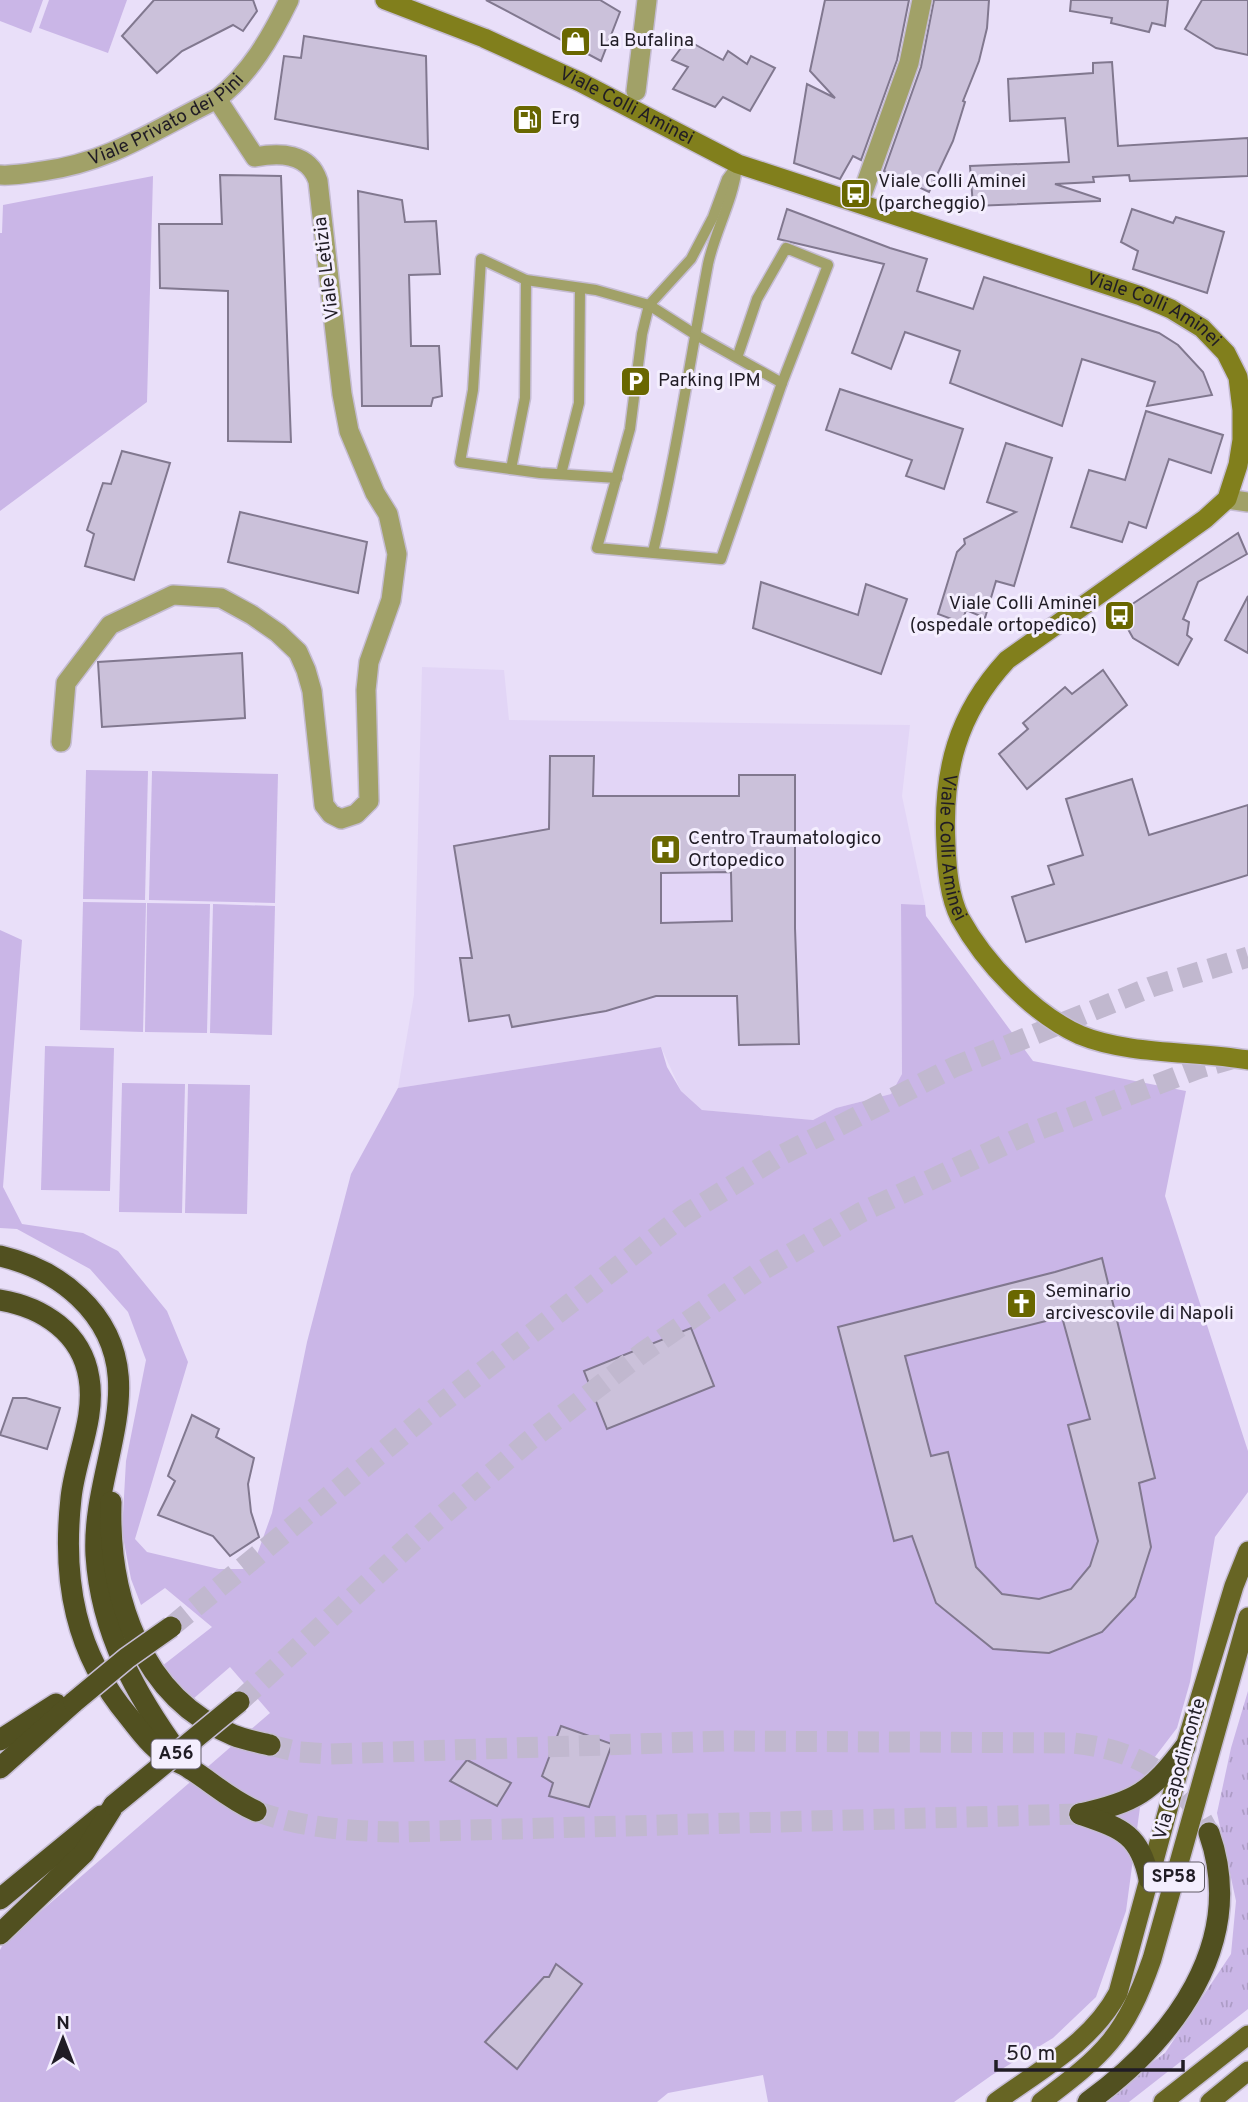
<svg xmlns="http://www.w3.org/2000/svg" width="1248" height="2102" viewBox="0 0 1248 2102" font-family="Overpass,sans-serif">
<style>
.built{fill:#e2d5f6}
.grass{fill:#cab6e7}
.park{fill:url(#park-tufts)}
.building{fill:#cbc1da;stroke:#81788f;stroke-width:2;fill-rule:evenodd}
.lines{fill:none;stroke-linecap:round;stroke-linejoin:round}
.motorway-tunnel{stroke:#c1b8cf;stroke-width:21;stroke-dasharray:21 10;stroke-linecap:butt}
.service-casing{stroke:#c5bcd3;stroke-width:13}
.minor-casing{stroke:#c5bcd3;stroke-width:22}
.secondary-casing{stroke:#c5bcd3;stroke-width:22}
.primary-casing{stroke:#c5bcd3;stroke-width:22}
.motorway-casing{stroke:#c5bcd3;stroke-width:24}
.service{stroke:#a1a168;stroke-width:10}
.minor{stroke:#a1a168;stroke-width:19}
.secondary{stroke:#817f1c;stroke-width:19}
.primary{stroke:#676524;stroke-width:19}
.motorway{stroke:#515020;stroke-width:21}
.motorway-bridge-casing{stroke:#c5bcd3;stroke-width:24;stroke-linecap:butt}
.motorway-bridge{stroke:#515020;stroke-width:21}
.labels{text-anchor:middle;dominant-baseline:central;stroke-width:6;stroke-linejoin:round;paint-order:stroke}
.shield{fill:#f4eefe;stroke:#605b66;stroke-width:2}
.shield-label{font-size:18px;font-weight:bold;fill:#201c25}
.poi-label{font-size:19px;fill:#201c25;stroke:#f4eefe;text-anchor:start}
.street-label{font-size:19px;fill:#201c25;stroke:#f4eefe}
</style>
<defs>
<pattern id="park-tufts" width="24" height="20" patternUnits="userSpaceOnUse" patternTransform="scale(1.75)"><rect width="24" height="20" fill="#cab6e7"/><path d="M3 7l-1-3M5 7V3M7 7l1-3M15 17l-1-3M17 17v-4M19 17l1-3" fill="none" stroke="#ad9cc6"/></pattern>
</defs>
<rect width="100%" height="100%" fill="#e9dff9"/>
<polygon class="built" points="422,667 504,670 509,720 910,725 902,796 925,905 901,904 902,1074 891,1094 836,1108 813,1120 702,1110 681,1091 661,1047 398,1088 414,995"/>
<g class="grass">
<polygon points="0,0 43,0 31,33 0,21"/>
<polygon points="49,0 127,0 108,53 39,28"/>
<polygon points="153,176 147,402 0,511 0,233 2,233 3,205"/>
<polygon points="86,770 148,771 145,900 83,899"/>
<polygon points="152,771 278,774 275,903 149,900"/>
<polygon points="83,902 146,903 143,1032 80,1030"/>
<polygon points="147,903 210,904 207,1033 145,1032"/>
<polygon points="213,904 275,906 272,1035 210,1033"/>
<polygon points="901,904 925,905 926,916 1033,1061 1186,1091 1165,1196 1248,1451 1248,1492 1215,1537 1190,1682 1177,1728 1145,1770 1126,1911 1096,1997 1053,2038 992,2075 954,2102 768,2102 763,2075 668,2093 657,2102 0,2102 0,1950 3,1944 270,1713 230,1667 193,1699 162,1666 212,1627 165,1588 141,1605 131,1579 122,1532 126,1461 146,1360 128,1312 90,1269 17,1229 0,1228 0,930 22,940 3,1187 22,1224 83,1233 118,1251 167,1311 188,1362 135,1539 147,1552 219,1569 243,1569 254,1563 272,1513 307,1342 351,1174 398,1088 661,1047 667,1067 681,1091 702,1110 813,1120 836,1108 891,1094 902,1074"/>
<polygon points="45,1046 114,1048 110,1191 41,1190"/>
<polygon points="122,1083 185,1084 182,1213 119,1212"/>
<polygon points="188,1084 250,1085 247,1214 185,1213"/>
</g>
<polygon class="park" points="1248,1691 1248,2009 1129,2102 1097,2102 1165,2053 1231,1954 1236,1901 1217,1813 1231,1748"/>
<g class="building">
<polygon points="154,0 253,0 257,11 243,31 233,25 182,51 157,73 122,36"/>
<polygon points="486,0 600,0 620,12 601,61"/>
<polygon points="825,0 909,0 897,60 861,160 853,156 840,179 794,163 807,84 835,98 810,71"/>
<polygon points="934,0 989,0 987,28 979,61 963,101 965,102 953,141 929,192 884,171 921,67"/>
<polygon points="1071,0 1168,0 1165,26 1152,23 1149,32 1111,23 1112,18 1070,11"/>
<polygon points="1202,0 1248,0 1248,55 1216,48 1185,29"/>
<polygon points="304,36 426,56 428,149 275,119 284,56 301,58"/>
<polygon points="687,40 723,60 728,51 747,64 751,56 775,68 750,111 723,97 715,107 673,89 688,67 672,60"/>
<polygon points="1112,62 1118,146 1248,138 1248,176 1130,181 1129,175 1093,177 1094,182 1055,184 1100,199 1100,201 973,206 970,166 1069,162 1065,118 1010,121 1008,79 1093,73 1093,63"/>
<polygon points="220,175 281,176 291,442 228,441 228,291 160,288 159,224 222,224"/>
<polygon points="358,191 402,200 405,222 436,221 440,274 409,275 411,346 439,346 442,396 433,398 431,406 362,406"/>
<polygon points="787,209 890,248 927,259 917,291 973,309 984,277 1159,333 1178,345 1203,372 1212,395 1147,406 1155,382 1082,359 1062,426 950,383 960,351 905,332 891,369 852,353 884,264 778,239"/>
<polygon points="1132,209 1173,223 1176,217 1224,232 1207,293 1133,269 1138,251 1121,242"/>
<polygon points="840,389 963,429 944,489 906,476 912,460 826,430"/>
<polygon points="1146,411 1223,435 1211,473 1169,459 1146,528 1129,522 1122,542 1071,527 1089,470 1125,480"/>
<polygon points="1006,443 1052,458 1014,586 996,581 985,618 966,610 962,623 938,614 957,552 965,544 964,539 1016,512 987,502"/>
<polygon points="122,451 170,463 134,580 85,566 94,534 87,530 103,483 111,484"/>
<polygon points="240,512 367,542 358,593 228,562"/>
<polygon points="1238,533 1247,554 1198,582 1183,619 1189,622 1187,635 1192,639 1178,665 1133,638 1119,613"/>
<polygon points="761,582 858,615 866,584 907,599 881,674 753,628"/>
<polygon points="1248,596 1248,653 1225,640"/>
<polygon points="242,653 245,718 102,727 98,662"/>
<polygon points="1103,670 1127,705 1027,789 999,754 1028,729 1023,723 1065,687 1072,694"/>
<path d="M550,756H594L593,796H739V775H795V928L799,1044L739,1045L737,996H656L606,1011L512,1027L509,1015L469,1021L460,958H472L454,846L549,829ZM731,872L732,921L661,923V873Z"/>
<polygon points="1132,779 1149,835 1248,805 1248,875 1026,942 1012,897 1054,884 1048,866 1083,855 1066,799"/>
<path d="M1102,1258L1155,1478L1139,1483L1151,1547L1135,1597L1102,1632L1049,1653L993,1649L936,1603L912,1536L894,1541L838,1327L1055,1272ZM1062,1317L1090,1419L1068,1425L1098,1541L1090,1566L1071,1589L1039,1599L1002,1594L976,1567L948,1452L931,1456L905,1356Z"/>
<polygon points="691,1328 714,1386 607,1429 584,1371"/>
<polygon points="13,1398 26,1398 60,1408 47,1449 0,1435"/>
<polygon points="192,1415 219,1429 216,1437 254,1458 248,1484 251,1512 259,1537 230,1556 213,1536 158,1515 175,1481 168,1476"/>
<polygon points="561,1726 612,1744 589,1807 549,1796 553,1783 542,1776"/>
<polygon points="467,1760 511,1783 497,1806 450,1781"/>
<polygon points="556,1964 582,1984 517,2069 485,2042 544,1977 549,1977"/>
</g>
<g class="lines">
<g class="motorway-tunnel">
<polyline points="171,1627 433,1410 683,1216 778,1157 954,1067 1151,987 1248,957"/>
<polyline points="239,1702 430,1526 529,1441 642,1353 756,1274 860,1213 1030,1133 1200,1068 1238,1057"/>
<path d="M270,1745L299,1752L328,1754L727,1741L1072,1743C1136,1749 1181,1775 1209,1833"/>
<path d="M256,1811C302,1828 348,1831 397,1832L1080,1814"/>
</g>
<defs>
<g id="service">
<polyline points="738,164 727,179 713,217 691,259 649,305 642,334 630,429 597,548 721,559 782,383"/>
<polyline points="511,469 525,398 526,280"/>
<polyline points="561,474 579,403 580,288"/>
<polyline points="617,478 540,473 460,462 473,390 481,259 526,280 596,290 649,305 696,335 782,383 828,265 786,248 757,299 737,358"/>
<path d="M653,552C676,457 690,360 708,264C715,231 733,201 737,167"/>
</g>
<g id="minor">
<polyline points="636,91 647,0"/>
<path id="s1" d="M0,175C15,176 29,173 43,171C111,162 157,128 217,99C250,74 271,37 289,0"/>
<polyline points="863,192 909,63 922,0"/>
<polyline points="1227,499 1248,502"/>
<path d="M61,742L66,683L110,625L173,595L221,598L252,615L278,633L298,652L306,670L312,691L324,805L331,814L341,819L356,814L369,801L366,690L369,662L391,600L397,554L388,514L375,493L349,431L342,394L318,181C309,153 280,152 255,157L217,99"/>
</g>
<g id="secondary">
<path id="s2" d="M385,0L484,38L580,82L738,164L1141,296L1171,309L1202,328L1226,353L1238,377L1242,410V440L1238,465L1227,499L1205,519L1007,660C957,714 942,772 946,845C947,869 949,896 960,918C984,962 1033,1014 1080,1035C1128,1055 1196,1051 1248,1060"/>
</g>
<g id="primary">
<path d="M996,2102C1040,2070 1092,2042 1118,1993L1185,1747L1234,1586L1248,1551"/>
<path d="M1041,2102C1105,2054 1125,2036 1152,1959L1248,1617"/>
<polyline points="1163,2102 1248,2035"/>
<polyline points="1210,2102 1248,2071"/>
</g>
<g id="motorway">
<path d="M0,1256C30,1263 57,1276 79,1297C160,1374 91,1463 96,1555C101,1634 136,1695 181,1757"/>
<path d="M0,1300C43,1307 82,1333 89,1378C96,1418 75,1459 71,1498C62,1581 75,1653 129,1717C140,1731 151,1746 166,1756C173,1761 182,1763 189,1768C213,1783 229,1799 256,1811"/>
<path d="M111,1502C108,1595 140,1697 233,1735C245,1740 258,1742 270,1745"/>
<polyline points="0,1740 56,1704"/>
<polyline points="0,1768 74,1702"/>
<path d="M1080,1814C1136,1802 1151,1792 1185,1747"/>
<path d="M1080,1814C1120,1828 1140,1833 1149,1879"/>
<polyline points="0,1899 101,1816"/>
<polyline points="0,1934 84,1853 114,1805"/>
<path d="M1088,2102C1172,2041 1248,1944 1209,1833"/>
</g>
</defs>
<use href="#service" class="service-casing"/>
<use href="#minor" class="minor-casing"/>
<use href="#secondary" class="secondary-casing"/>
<use href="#primary" class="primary-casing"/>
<use href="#motorway" class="motorway-casing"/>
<use href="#service" class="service"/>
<use href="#minor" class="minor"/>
<use href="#secondary" class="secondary"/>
<use href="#primary" class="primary"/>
<use href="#motorway" class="motorway"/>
<defs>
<g id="motorway-bridge">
<polyline points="74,1702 127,1658 171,1627"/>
<polyline points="114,1805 239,1702"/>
</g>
</defs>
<use href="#motorway-bridge" class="motorway-bridge-casing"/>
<use href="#motorway-bridge" class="motorway-bridge"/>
</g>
<defs>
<symbol id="shop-square" viewBox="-11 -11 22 22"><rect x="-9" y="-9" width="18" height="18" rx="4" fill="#696700" stroke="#f4eefe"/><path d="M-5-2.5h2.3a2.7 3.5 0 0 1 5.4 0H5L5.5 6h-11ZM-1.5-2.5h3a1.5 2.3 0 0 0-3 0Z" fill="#fff"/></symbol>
<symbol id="fuel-square" viewBox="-11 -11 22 22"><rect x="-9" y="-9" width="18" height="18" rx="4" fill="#696700" stroke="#f4eefe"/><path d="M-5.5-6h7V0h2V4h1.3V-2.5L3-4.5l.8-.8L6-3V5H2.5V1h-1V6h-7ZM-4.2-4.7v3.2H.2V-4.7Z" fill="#fff"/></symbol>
<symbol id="bus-square" viewBox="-11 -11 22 22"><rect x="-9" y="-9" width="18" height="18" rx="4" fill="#696700" stroke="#f4eefe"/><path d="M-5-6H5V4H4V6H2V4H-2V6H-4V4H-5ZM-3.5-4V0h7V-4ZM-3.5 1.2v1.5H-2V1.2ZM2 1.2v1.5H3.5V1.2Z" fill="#fff"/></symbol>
<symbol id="parking-square" viewBox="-11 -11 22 22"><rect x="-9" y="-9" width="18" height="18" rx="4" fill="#696700" stroke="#f4eefe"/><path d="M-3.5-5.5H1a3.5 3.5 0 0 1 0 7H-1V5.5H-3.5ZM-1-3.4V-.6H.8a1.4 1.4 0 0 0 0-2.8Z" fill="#fff"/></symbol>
<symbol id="hospital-square" viewBox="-11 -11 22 22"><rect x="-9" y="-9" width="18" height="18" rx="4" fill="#696700" stroke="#f4eefe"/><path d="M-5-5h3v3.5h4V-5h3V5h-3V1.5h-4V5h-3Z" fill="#fff"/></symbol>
<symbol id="church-square" viewBox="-11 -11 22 22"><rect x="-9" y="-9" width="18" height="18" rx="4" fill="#696700" stroke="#f4eefe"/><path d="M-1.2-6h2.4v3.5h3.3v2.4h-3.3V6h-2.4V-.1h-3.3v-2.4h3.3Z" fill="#fff"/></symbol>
</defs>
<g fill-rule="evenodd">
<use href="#shop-square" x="558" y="24" width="35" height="35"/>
<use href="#fuel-square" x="510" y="102" width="35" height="35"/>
<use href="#bus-square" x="838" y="176" width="35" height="35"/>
<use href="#parking-square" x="618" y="364" width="35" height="35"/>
<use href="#bus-square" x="1102" y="598" width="35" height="35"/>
<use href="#hospital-square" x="648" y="832" width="35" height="35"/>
<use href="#church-square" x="1004" y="1286" width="35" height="35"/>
</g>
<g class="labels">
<g class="shield">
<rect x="151.5" y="1739.5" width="49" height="29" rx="5"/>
<rect x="1144" y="1862.5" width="60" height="29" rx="5"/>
</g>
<g class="shield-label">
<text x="176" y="1754">A56</text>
<text x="1174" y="1877">SP58</text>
</g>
<g class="poi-label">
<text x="599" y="41">La Bufalina</text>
<text x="551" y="119">Erg</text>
<text x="878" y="182">Viale Colli Aminei<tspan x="878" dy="22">(parcheggio)</tspan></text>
<text x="658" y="381">Parking IPM</text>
<text x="1097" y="604" text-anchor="end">Viale Colli Aminei<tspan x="1097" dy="22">(ospedale ortopedico)</tspan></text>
<text x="688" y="839">Centro Traumatologico<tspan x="688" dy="22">Ortopedico</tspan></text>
<text x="1045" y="1292">Seminario<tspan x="1045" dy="22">arcivescovile di Napoli</tspan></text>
</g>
<g class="street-label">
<text stroke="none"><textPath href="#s2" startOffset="264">Viale Colli Aminei</textPath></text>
<text stroke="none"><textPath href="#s1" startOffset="178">Viale Privato dei Pini</textPath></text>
<text transform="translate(327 268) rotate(-97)">Viale Letizia</text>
<text stroke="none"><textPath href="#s2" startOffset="831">Viale Colli Aminei</textPath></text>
<text stroke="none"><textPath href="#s2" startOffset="1545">Viale Colli Aminei</textPath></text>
<text transform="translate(1180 1769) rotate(-74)">Via Capodimonte</text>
</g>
</g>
<g transform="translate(63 2039)" stroke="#f4eefe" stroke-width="5" paint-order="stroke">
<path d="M0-5L12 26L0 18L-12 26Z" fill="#201c25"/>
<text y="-10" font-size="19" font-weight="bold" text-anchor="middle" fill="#201c25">N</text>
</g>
<path d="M996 2060v10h187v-10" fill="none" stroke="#201c25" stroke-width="3.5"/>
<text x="1006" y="2060" font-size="21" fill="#201c25" stroke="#f4eefe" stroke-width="5" paint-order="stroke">50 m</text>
</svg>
